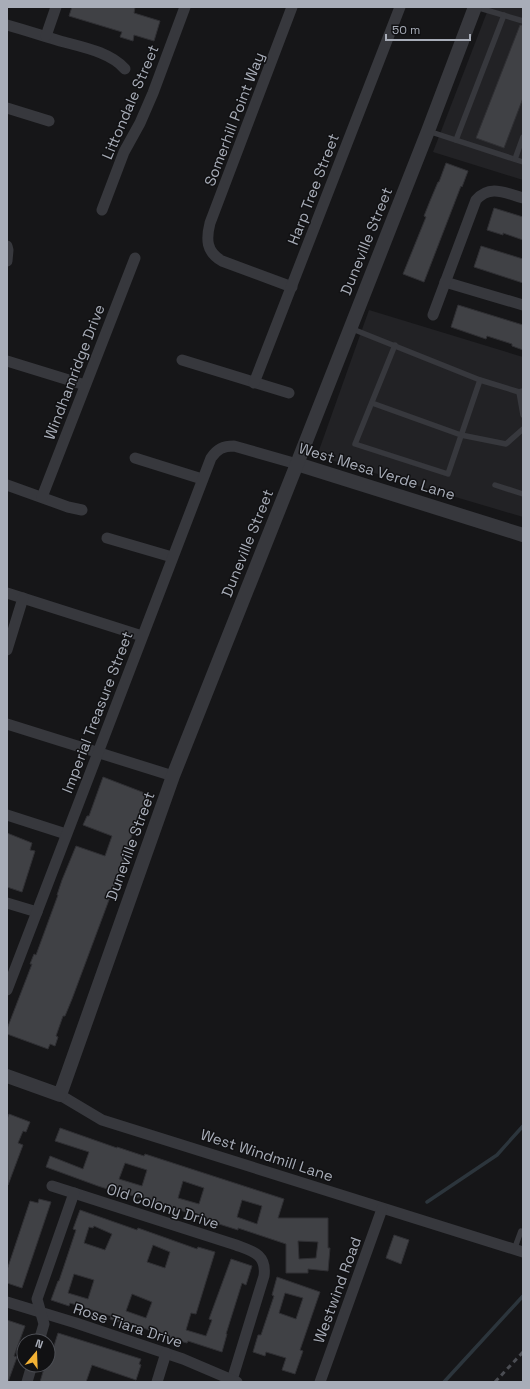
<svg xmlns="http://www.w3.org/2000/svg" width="530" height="1389" viewBox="0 0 530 1389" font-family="'Space Grotesk',sans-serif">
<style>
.built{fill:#222225}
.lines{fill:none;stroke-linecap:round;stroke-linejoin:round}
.stream{stroke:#2c353c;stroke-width:3.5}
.building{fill:#404145;stroke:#303034;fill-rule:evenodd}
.service{stroke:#37383d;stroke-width:5.5}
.minor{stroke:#37383d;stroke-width:11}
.tertiary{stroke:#37383d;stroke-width:14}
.rail{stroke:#4a4c52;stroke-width:3;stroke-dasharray:5 4;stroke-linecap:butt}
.labels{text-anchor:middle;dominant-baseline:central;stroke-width:3;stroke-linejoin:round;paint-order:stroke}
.street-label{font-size:15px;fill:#a8adb8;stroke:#111113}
</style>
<rect width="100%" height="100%" fill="#161618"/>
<g class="built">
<polygon points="489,7 523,7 523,180 433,152"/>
<polygon points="369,310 523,357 523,517 317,456"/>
</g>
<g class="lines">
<g class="stream">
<polyline points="427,1202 497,1155 523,1126"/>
<polyline points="444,1382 523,1296"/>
</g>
</g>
<g class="building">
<polygon points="72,7 135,7 134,13 160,21 154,41 134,35 133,41 120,37 122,32 69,16"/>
<polygon points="520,25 523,25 523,98 504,148 476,138"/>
<polygon points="446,163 468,171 462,187 461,186 424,282 403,274 426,217 424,216 430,201 438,182 439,182"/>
<polygon points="494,208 523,217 523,240 503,233 503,235 487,230"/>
<polygon points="481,246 523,259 523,283 474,267"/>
<polygon points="458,305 523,325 523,350 512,346 512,344 487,336 486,339 451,327"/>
<polygon points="103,777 150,795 141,817 139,816 128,846 131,846 120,873 119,873 72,999 65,1016 63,1016 56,1036 58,1037 55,1046 50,1044 48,1049 7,1034 7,1029 32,964 30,964 34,954 36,955 58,895 57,895 62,880 76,846 105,856 112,836 83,825 87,816 89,816"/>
<polygon points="7,833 32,843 30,850 35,851 22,892 7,887"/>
<polygon points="9,1114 30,1122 26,1132 23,1131 18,1143 23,1145 8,1185 7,1119"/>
<path d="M60,1128L117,1148V1147L144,1156L145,1154L284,1199L278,1218H328V1248H330L328,1271L308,1269V1273H286V1244L238,1228V1230L219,1224L220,1223L180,1210L179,1211L121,1192L120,1193L98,1186L46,1167L50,1156L83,1169L89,1152L55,1141ZM125,1163L147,1170L142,1186L119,1179ZM183,1181L204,1188L199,1204L178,1198ZM242,1200L262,1206L257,1224L237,1217ZM298,1241L318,1242L316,1258L299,1259Z"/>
<polygon points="39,1199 51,1202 22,1288 7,1283 7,1270 30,1201 38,1203"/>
<path d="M80,1210L137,1230L138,1228L197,1249L198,1247L215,1252L196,1314L191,1313L186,1330L206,1336L212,1320L209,1319L231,1259L252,1266L246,1285L242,1283L226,1334H227L222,1352L188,1341L187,1343L169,1338L128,1322V1325L110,1319L111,1316L70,1303L69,1306L51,1300L58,1281H59L76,1230L73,1229ZM94,1226L112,1234L105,1250L84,1243L89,1227L93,1228ZM153,1245L170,1252L165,1268L147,1262ZM74,1274L94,1280L88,1299L68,1293ZM132,1294L152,1302L146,1318L126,1311Z"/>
<polygon points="394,1235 409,1240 401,1264 386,1258"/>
<path d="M277,1277L320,1292L300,1350L303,1351L295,1374L282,1370L286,1358L266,1352L265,1356L253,1352L258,1335H261L274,1296L272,1295ZM285,1293L303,1298L296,1319L279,1313Z"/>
<polygon points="7,1320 25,1326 14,1356 17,1357 8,1382 7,1382"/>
<polygon points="58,1333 141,1359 139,1364 141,1365 136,1380 92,1365 86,1382 40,1382 45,1365 48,1365"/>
</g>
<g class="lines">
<g class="service">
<polyline points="476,7 523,21"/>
<polyline points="428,131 523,162"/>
<polyline points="456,140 504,15"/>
<polyline points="515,159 523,137"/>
<polyline points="350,328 480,380 519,392 523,391"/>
<polyline points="395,345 355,444 448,474 480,380"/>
<polyline points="519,392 523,415"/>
<polyline points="372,403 461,435 506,444 523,429"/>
<polyline points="495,485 523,494"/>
<polyline points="514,1250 521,1231"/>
</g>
<g class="minor">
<path d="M7,25C25,30 43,36 60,41C82,47 110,52 125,69"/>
<polyline points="46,36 56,7"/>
<polyline points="7,108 49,121"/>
<polyline points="102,210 124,152 140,123 153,93 185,7"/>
<polyline points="7,246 8,250 7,261"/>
<polyline points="445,282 523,305"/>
<path d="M292,287L222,261C206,252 206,239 210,223L292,7"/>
<path d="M433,315L476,200C490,184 505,193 523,198"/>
<polyline points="182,360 289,393"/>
<polyline points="7,361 85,385"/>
<polyline points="254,383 400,7"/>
<polyline points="135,458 202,479"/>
<polyline points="7,485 68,507 82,510"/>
<polyline points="42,497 135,258"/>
<polyline points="107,538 172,557"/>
<polyline points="7,593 142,636"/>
<polyline points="7,650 23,598"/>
<polyline points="7,724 173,776"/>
<polyline points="7,815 66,834"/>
<polyline points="7,903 37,912"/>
<path d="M7,990L211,458C217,449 223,446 234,446L297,464"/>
<polyline points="60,1095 102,1120 523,1252"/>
<path d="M52,1186L236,1245C252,1251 267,1254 264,1276L232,1380"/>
<polyline points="7,1302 76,1323 183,1359 237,1382"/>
<polyline points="39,1341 44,1324 37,1299 74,1193"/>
<polyline points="27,1382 32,1365"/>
<polyline points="157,1382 166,1353"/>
<polyline points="320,1382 382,1209"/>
</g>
<g class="tertiary">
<polyline points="297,464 523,535"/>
<polyline points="7,1076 60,1095 173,776 297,464 428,131 475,7"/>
</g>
<polyline class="rail" points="495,1382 523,1352"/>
</g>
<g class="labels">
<g class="street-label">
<text transform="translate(130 102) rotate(-67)">Littondale Street</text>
<text transform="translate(234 119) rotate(-69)">Somerhill Point Way</text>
<text transform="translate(313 189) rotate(-69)">Harp Tree Street</text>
<text transform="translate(366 241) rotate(-68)">Duneville Street</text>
<text transform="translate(74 372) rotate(-69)">Windhamridge Drive</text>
<text transform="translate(377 471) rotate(17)">West Mesa Verde Lane</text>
<text transform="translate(247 543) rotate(-68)">Duneville Street</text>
<text transform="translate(97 712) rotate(-69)">Imperial Treasure Street</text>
<text transform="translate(130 846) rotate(-70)">Duneville Street</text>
<text transform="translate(267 1155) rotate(18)">West Windmill Lane</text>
<text transform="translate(163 1206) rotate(18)">Old Colony Drive</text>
<text transform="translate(337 1290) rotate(-70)">Westwind Road</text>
<text transform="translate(128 1325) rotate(18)">Rose Tiara Drive</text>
</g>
</g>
<rect width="530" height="1389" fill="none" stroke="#a8adb8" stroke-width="16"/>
<g transform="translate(36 1353) rotate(19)"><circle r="19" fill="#111113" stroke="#4d4f55"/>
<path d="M0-3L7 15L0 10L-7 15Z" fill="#f2b134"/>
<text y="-6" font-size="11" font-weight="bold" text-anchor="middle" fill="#a8adb8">N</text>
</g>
<path d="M386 34v6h84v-6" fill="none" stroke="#a8adb8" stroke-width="2"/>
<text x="392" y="34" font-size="12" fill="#a8adb8" stroke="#111113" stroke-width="3" paint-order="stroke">50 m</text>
</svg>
